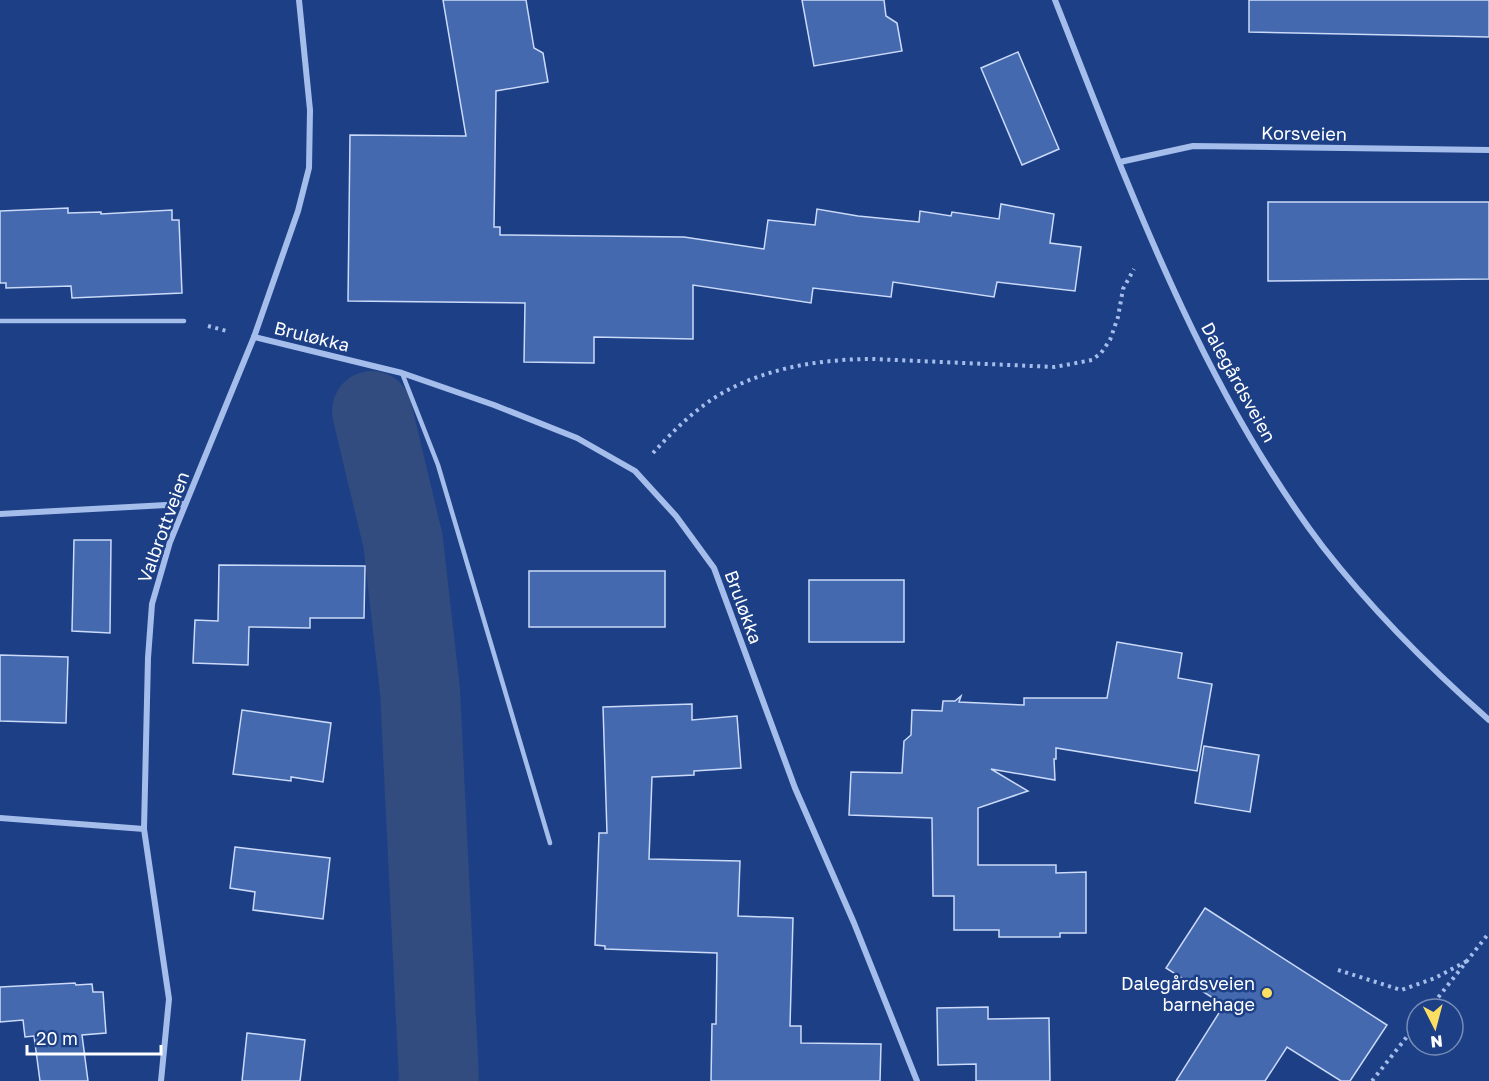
<svg xmlns="http://www.w3.org/2000/svg" width="1489" height="1081" viewBox="0 0 1489 1081" font-family="'Golos Text',sans-serif">
	<style>
		.lines { fill: none; stroke-linecap: round; stroke-linejoin: round }
		.river { stroke: #324c80; stroke-width: 80 }
		.building { fill: #4569af; stroke: #cadaf8; stroke-width: 1.5 }
		.path { stroke: #a5bdeb; stroke-width: 4; stroke-dasharray: 3 4.5; stroke-linecap: butt }
		.lane { stroke: #a5bdeb; stroke-width: 4.5 }
		.street { stroke: #a5bdeb; stroke-width: 6 }
		.poi-dot { fill: #fbdf63; stroke: #1d3f86; stroke-width: 2 }
		.labels { text-anchor: middle; dominant-baseline: central; stroke-width: 5; stroke-linejoin: round; paint-order: stroke }
		.street-label { font-size: 18px; fill: #fff; stroke: #1d3f86 }
		.poi-label { font-size: 18px; fill: #fff; stroke: #1d3f86; text-anchor: end }
	</style>
	<rect width="100%" height="100%" fill="#1d3f86"/>
	<g class="lines">
		<path class="river" d="M372,411L403,541L420,691L439,1081"/>
	</g>
	<g class="building">
		<path d="M443,0H526L534,48L543,53L548,82L496,91L494,227H500V235L684,237L764,249L768,220L815,225L817,209L858,216L919,222L920,211L951,216L952,212L999,219L1001,204L1054,214L1050,243L1081,247L1075,291L997,282L994,297L893,282L891,297L813,288L811,303L693,285V339L594,337V363L524,362L525,303L348,301L350,135L466,136Z"/>
		<path d="M802,0H884L886,16L897,23L902,51L814,66Z"/>
		<path d="M1249,0H1489V37L1249,32Z"/>
		<path d="M1018,52L1059,149L1022,165L981,68Z"/>
		<path d="M1268,202H1489V279L1268,281Z"/>
		<path d="M68,208V213L101,212V214L172,210V220H179L182,293L72,298L71,286L6,288V283H0V211Z"/>
		<path d="M74,540H111L110,633L72,631Z"/>
		<path d="M219,565L365,566L364,618H310V628L249,627L248,665L193,663L195,620L218,621Z"/>
		<rect x="529" y="571" width="136" height="56"/>
		<rect x="809" y="580" width="95" height="62"/>
		<path d="M1117,642L1182,653L1178,678L1212,684L1197,771L1056,748V759H1054L1055,780L991,769L1028,791L978,808V865H1056V873L1086,872V933H1060V937H999V930H954V896H933L932,818L849,815L851,772L902,773L904,741L911,735L912,710L942,711L943,701H955L961,696L959,702L1024,705V698H1107Z"/>
		<path d="M0,655L68,657L66,723L0,721Z"/>
		<path d="M692,704V720L737,716L741,768L694,771V775L652,777L649,859L740,861L738,916L793,918L790,1026H801V1043L881,1044L880,1081H711L712,1024H716L717,953L605,949V946L595,945L599,833H607L603,707Z"/>
		<path d="M242,710L331,723L323,782L291,777V781L233,774Z"/>
		<path d="M1204,746L1259,755L1250,812L1195,803Z"/>
		<path d="M235,847L330,858L323,919L253,910L255,892L230,888Z"/>
		<path d="M1205,908L1387,1025L1350,1081H1341L1287,1047L1265,1081H1176L1224,1005L1166,968Z"/>
		<path d="M75,983L76,985L92,984L93,992H103L106,1033L82,1035L88,1081H40L34,1036L25,1037L23,1020L0,1022V987Z"/>
		<path d="M988,1007V1019L1049,1018L1050,1081H976V1064L938,1065L937,1008Z"/>
		<path d="M247,1033L305,1040L300,1081H242Z"/>
	</g>
	<g class="lines">
		<g class="path">
			<path d="M208,326L227,331"/>
			<path d="M653,453C674,430 698,406 726,391C770,367 823,359 873,359L1055,367L1092,360L1101,353L1110,340L1118,317L1123,289L1134,269"/>
			<path d="M1338,970L1401,990L1435,978L1467,961"/>
			<path d="M1429,1009L1489,933"/>
			<path d="M1372,1081L1417,1024"/>
		</g>
		<g class="lane">
			<path d="M0,321H184"/>
			<path d="M402,373L438,465L550,843"/>
		</g>
		<g class="street">
			<path d="M1055,0C1128,185 1201,387 1323,547C1372,610 1429,667 1489,720"/>
			<path d="M1120,162L1193,146L1489,150"/>
			<path d="M254,337L402,373L494,405L577,438L635,471L676,516L714,568L795,788L854,923L917,1081"/>
			<path d="M0,514L185,504"/>
			<path d="M0,818L144,829"/>
			<path d="M161,1081L169,999L144,829L148,658L152,604L170,542L254,337L298,211L309,168L310,110L299,0"/>
		</g>
	</g>
	<circle class="poi-dot" cx="1267" cy="993" r="6"/>
	<g class="labels">
		<g class="street-label">
			<text transform="translate(1304 133) rotate(1)">Korsveien</text>
			<text transform="translate(312 336) rotate(14)">Bruløkka</text>
			<text transform="translate(1239 382) rotate(61)">Dalegårdsveien</text>
			<text transform="translate(163 527) rotate(-70)">Valbrottveien</text>
			<text transform="translate(744 607) rotate(70)">Bruløkka</text>
		</g>
		<g class="poi-label">
			<text x="1255" y="983">Dalegårdsveien<tspan x="1255" dy="21">barnehage</tspan></text>
		</g>
	</g>
	<g transform="translate(1435 1027) rotate(174)"><circle r="28" fill="#1d3f86" stroke="#778cb6" stroke-width="1.5"/>
	<path d="M0-4.5L10 22L0 15L-10 22Z" fill="#fbdf63"/>
	<text y="-9" font-size="16" font-weight="bold" text-anchor="middle" fill="#ffffff">N</text>
	</g>
	<path d="M27 1045v9h134v-9" fill="none" stroke="#ffffff" stroke-width="3"/>
	<text x="36" y="1045" font-size="18" fill="#ffffff" stroke="#1d3f86" stroke-width="4.5" paint-order="stroke">20 m</text>
</svg>
